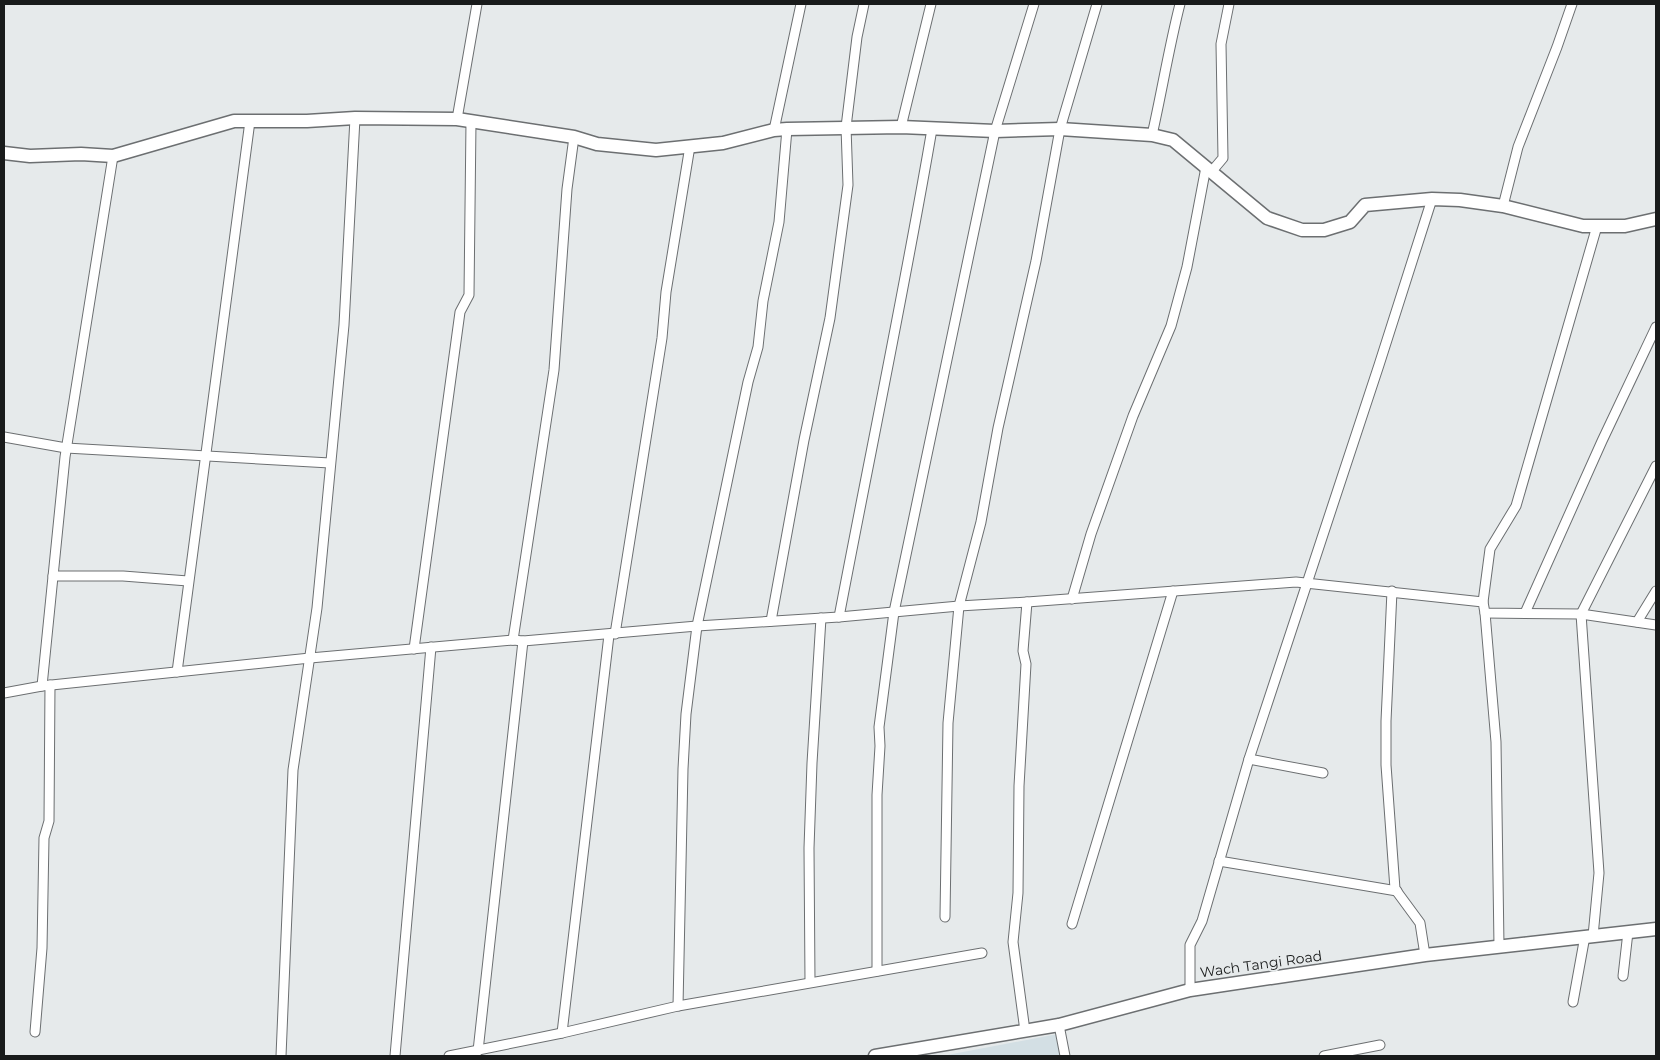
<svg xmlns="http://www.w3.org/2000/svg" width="1660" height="1060" viewBox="0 0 1660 1060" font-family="Montserrat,sans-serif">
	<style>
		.built { fill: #d3dfe4 }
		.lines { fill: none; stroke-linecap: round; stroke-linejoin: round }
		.street-casing { stroke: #6c6f71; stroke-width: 11 }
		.secondary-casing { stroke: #6c6f71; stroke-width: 15 }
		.street { stroke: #fff; stroke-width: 9 }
		.secondary { stroke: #fff; stroke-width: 12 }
		.labels { text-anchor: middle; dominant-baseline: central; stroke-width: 4; stroke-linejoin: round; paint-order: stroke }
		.street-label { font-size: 14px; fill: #191b1b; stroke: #e6eaeb }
	</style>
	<rect width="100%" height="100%" fill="#e6eaeb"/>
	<path class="built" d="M1063,1033L1068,1056H942Z"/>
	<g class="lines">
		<defs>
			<g id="street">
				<path d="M457,119L477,4"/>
				<path d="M901,127L931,4"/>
				<path d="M774,130L801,4"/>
				<path d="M1152,135C1162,91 1169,47 1180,4"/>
				<path d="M1212,171L1223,158L1221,44L1229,4"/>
				<path d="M1503,206L1518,147L1557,47L1572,4"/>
				<path d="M4,437L66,448L330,463"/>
				<path d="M53,576H123L188,581"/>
				<path d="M1392,591L1386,721V765L1395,889L1420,923L1425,955"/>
				<path d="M1072,599L1091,534L1133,416L1171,326L1187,267L1206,167"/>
				<path d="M1483,602L1490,549L1516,506L1597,226"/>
				<path d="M1485,613L1496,742L1499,946"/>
				<path d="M1525,613L1602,441L1656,327"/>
				<path d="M839,617C870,454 904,292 932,129"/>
				<path d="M771,621L804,440L830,318L848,185L846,127L857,37L864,4"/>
				<path d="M1637,622L1656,591"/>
				<path d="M615,634L662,338L666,292L690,146"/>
				<path d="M513,640L554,370L567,189L574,137"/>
				<path d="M414,649L460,312L469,295L471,122"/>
				<path d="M177,672L250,121"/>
				<path d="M42,686L65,457L113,156"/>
				<path d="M4,693L42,686L310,658L513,640L523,641L697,626L839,617L959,606L1027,602L1296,582L1483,602L1485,613L1581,614L1656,625"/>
				<path d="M1249,759L1323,773"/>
				<path d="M1219,861L1397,891"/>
				<path d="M945,917L948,723L959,606L981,522L998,428L1036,261L1060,129L1097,4"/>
				<path d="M1072,924L1173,591"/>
				<path d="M1593,936L1599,873L1581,614L1656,466"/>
				<path d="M877,971V795L880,746L879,727L894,612L995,131L1034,4"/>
				<path d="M1623,976L1628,932"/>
				<path d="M810,982L809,848L812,763L821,618"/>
				<path d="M1190,990V945L1202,921L1249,759L1379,365L1432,199"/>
				<path d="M1573,1002L1585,936"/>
				<path d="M678,1006L683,769L686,714L697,626L748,382L758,347L763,301L779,222L787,129"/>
				<path d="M1059,1025L1065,1056"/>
				<path d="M1025,1031L1013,942L1018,893L1019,786L1026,664L1023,651L1027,602"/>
				<path d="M35,1032L42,948L44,838L49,821L50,685"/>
				<path d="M562,1033L609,635"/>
				<path d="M478,1051L523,641"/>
				<path d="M281,1056L293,770L317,608L344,325L355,118"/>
				<path d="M395,1056L431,647"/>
				<path d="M449,1056L562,1033L678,1006L982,953"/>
				<path d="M1324,1056L1380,1045"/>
			</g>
			<g id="secondary">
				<path d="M4,153L30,156L81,154L113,156L234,121H307L355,118L457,119L574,137L597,144L656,150L723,143L774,130L787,129L901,127L995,131L1060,129L1152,135L1173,140L1267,218L1302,230H1324L1350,222L1365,205L1432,199L1460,200L1503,206L1583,226H1625L1656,219"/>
				<path d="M875,1056L1059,1025L1190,990L1425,955L1656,929"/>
			</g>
		</defs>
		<use href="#street" class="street-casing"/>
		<use href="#secondary" class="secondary-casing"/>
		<use href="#street" class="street"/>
		<use href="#secondary" class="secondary"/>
	</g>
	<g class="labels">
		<g class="street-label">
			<text transform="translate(1261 964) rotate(-8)">Wach Tangi Road</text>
		</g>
	</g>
	<rect width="1660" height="1060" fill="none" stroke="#191b1b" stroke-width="10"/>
</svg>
